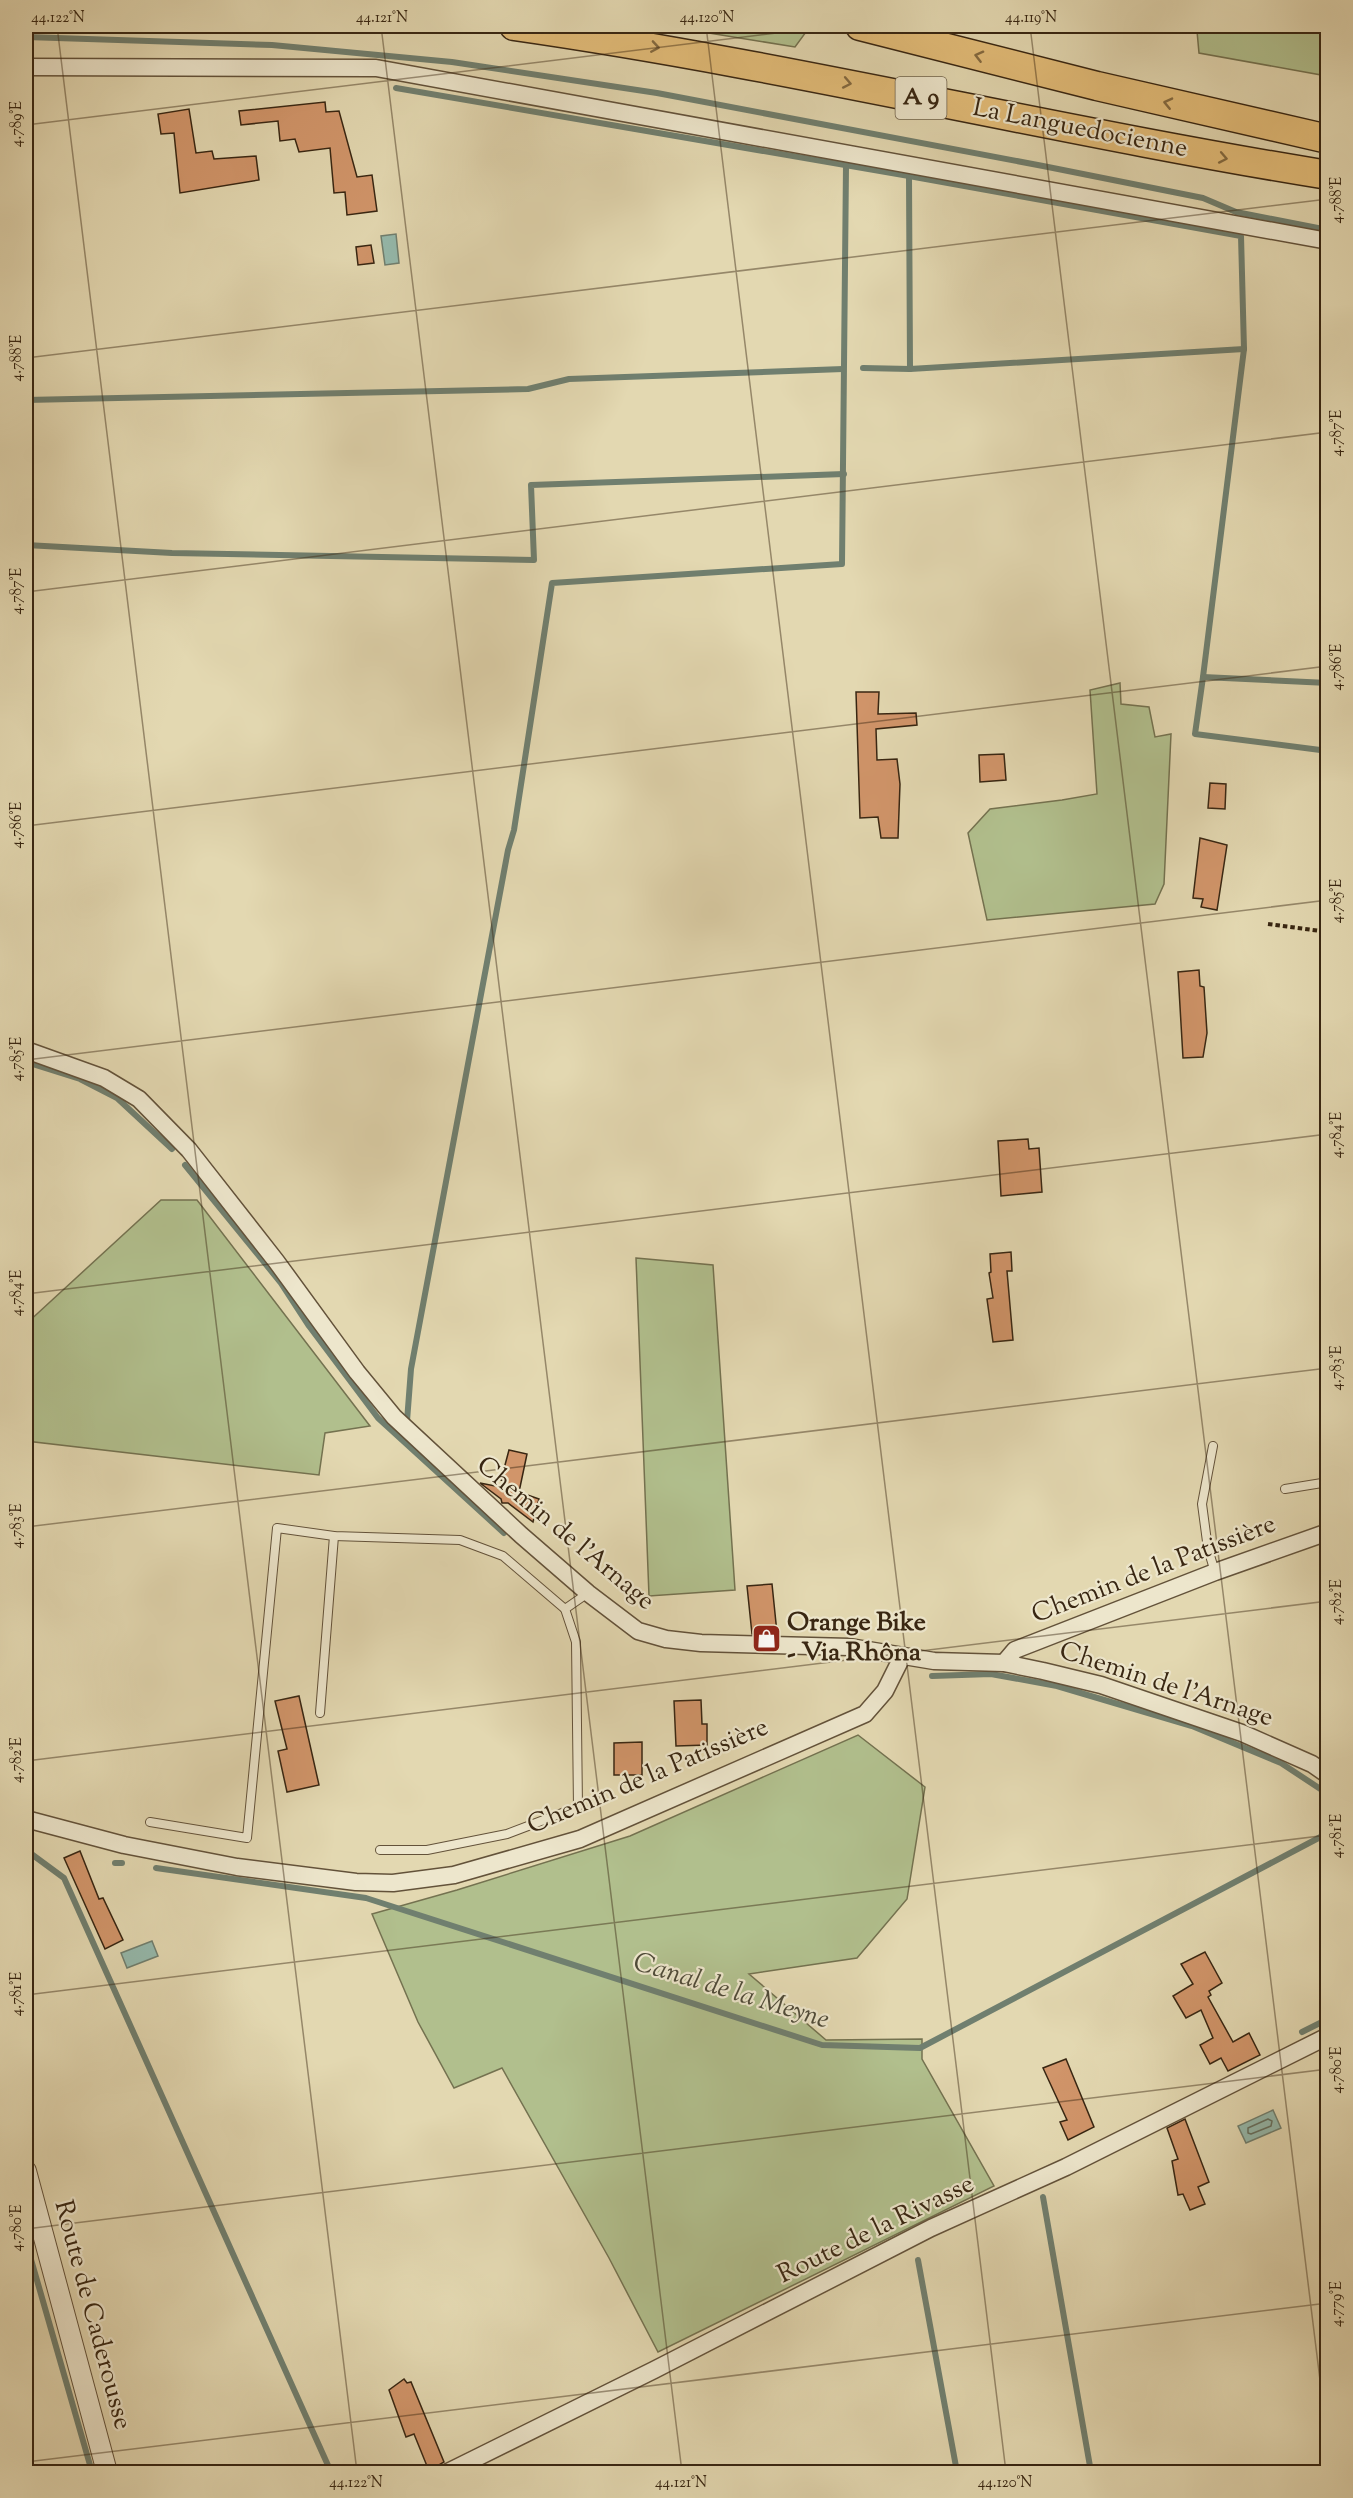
<svg xmlns="http://www.w3.org/2000/svg" width="1353" height="2498" viewBox="0 0 1353 2498" font-family="'Sorts Mill Goudy',serif">
	<style>
		.green { fill: #b1bf8d; stroke: #747250; stroke-width: 1.5 }
		.water { fill: #95baad; stroke: #707f6f; stroke-width: 1.5 }
		.lines { fill: none; stroke-linecap: round; stroke-linejoin: round }
		.shore { stroke: #667060; stroke-width: 1.5 }
		.stream { stroke: #707f6f; stroke-width: 6 }
		.building { fill: #d1956a; stroke: #382612; stroke-width: 1.5 }
		.service-casing { stroke: #63523a; stroke-width: 10 }
		.minor-casing { stroke: #63523a; stroke-width: 19 }
		.tertiary-casing { stroke: #63523a; stroke-width: 22 }
		.motorway-casing { stroke: #382612; stroke-width: 31 }
		.path { stroke: #382612; stroke-width: 4; stroke-dasharray: 4.5 3; stroke-linecap: butt }
		.service { stroke: #ede6cc; stroke-width: 8 }
		.minor { stroke: #ede6cc; stroke-width: 16 }
		.tertiary { stroke: #ede6cc; stroke-width: 20 }
		.motorway { stroke: #e2bc78; stroke-width: 28 }
		.oneway { stroke: #846a40 }
		.ticks { fill: none; stroke: #382612; stroke-width: 1.5; stroke-opacity: 0.45 }
		.labels { text-anchor: middle; dominant-baseline: central; stroke-width: 4.5; stroke-linejoin: round; paint-order: stroke }
		.shield { fill: #ede6cc; stroke: #6e604a; stroke-width: 1.5 }
		.shield-label { font-size: 24px; font-weight: bold; fill: #382612 }
		.street-label { font-size: 26px; fill: #382612; stroke: #ede6cc }
		.poi-label { font-size: 26px; font-weight: bold; fill: #382612; stroke: #ede6cc; text-anchor: start }
		.water-label { font-size: 27px; font-style: italic; fill: #4f4b39; stroke: #ede6cc }
		.neatline { fill: none; stroke: #382612; stroke-width: 2 }
		.ticks-label { font-size: 15px; text-anchor: middle; fill: #382612 }
	</style>
	<rect width="100%" height="100%" fill="#e3d8b1"/>
	<filter id="stains"><feTurbulence type="fractalNoise" baseFrequency=".00333" numOctaves="4"/><feColorMatrix values="0 0 0 0 .2 0 0 0 0 .09 0 0 0 0 .02 0 0 0 .5 -.17"/></filter>
	<radialGradient id="worn" r=".72"><stop offset=".6" stop-color="#630" stop-opacity="0"/><stop offset="1" stop-color="#630" stop-opacity=".3"/></radialGradient>
	<g class="green">
		<path d="M666,26H784L806,32L795,47Z"/>
		<path d="M1267,26H1327V76L1199,53L1197,31Z"/>
		<path d="M1120,683L1121,704L1149,707L1155,737L1171,734L1164,884L1155,904L987,920L968,833L990,809L1062,800L1097,794L1090,690Z"/>
		<path d="M161,1200H197L370,1426L325,1433L319,1475L26,1441V1324Z"/>
		<path d="M636,1258L713,1265L735,1590L649,1596Z"/>
		<path d="M858,1735L925,1787L907,1899L857,1958L749,1974L826,2040L922,2039V2059L994,2186L658,2352L609,2258L502,2068L454,2088L418,2022L372,1914L457,1890L630,1836Z"/>
	</g>
	<g class="water">
		<path d="M396,234L399,263L385,265L381,236Z"/>
		<path d="M152,1941L158,1956L127,1968L121,1953Z"/>
		<path d="M1273,2110L1281,2128L1246,2143L1238,2126Z"/>
	</g>
	<g class="lines">
		<path class="shore" d="M1268,2119L1272,2121L1271,2126L1251,2134L1248,2133V2128Z"/>
		<g class="stream">
			<path d="M26,37L272,45L452,62L657,93L1043,166L1203,198L1236,212L1328,230"/>
			<path d="M396,88L909,176L1241,236L1244,349L1203,677"/>
			<path d="M863,368L910,369L909,176"/>
			<path d="M910,369L1244,349"/>
			<path d="M26,400L528,389L569,379L843,369"/>
			<path d="M26,545L172,553L534,560L531,485L844,474"/>
			<path d="M1328,683L1203,677L1195,734L1328,751"/>
			<path d="M26,1062L80,1079L117,1098L172,1149"/>
			<path d="M185,1165L281,1283L309,1326L378,1418L504,1533"/>
			<path d="M407,1421L411,1369L508,850L514,830L552,583L842,564L846,166"/>
			<path d="M932,1676L991,1674L1057,1686L1192,1726L1281,1763L1328,1794"/>
			<path d="M26,1850L64,1878L331,2472"/>
			<path d="M115,1863H122"/>
			<path d="M156,1868L366,1898L822,2045L920,2048L1328,1833"/>
			<path d="M1302,2032L1328,2019"/>
			<path d="M1043,2197L1091,2472"/>
			<path d="M26,2242L92,2472"/>
			<path d="M918,2260L957,2472"/>
		</g>
	</g>
	<g class="building">
		<path d="M325,102L326,112L339,111L357,177L372,175L377,211L347,215L345,192L334,193L330,148L299,152L295,139L280,141L278,121L241,125L239,111Z"/>
		<path d="M189,109L196,153L212,151L214,159L256,156L259,180L180,193L174,133L161,134L158,114Z"/>
		<path d="M371,245L374,263L358,265L356,247Z"/>
		<path d="M856,692H879L878,714L916,713L917,725L876,729L877,760L897,759L900,784L898,838H881L878,817L860,818Z"/>
		<path d="M1004,754L1006,780L980,782L979,755Z"/>
		<path d="M1210,783L1226,784L1225,809L1208,808Z"/>
		<path d="M1200,838L1227,845L1217,910L1201,907L1203,899L1193,898Z"/>
		<path d="M1199,970L1200,986L1204,987L1207,1033L1203,1057L1183,1058L1178,972Z"/>
		<path d="M1028,1139L1029,1149L1039,1148L1042,1192L1001,1196L998,1141Z"/>
		<path d="M1011,1252L1012,1271H1007L1013,1340L993,1342L987,1299L993,1298L989,1273L991,1272L990,1254Z"/>
		<path d="M509,1450L527,1454L519,1492L539,1499L533,1522L508,1503H502L501,1499L480,1483L505,1488L507,1482L501,1480Z"/>
		<path d="M772,1584L777,1633L752,1634L747,1586Z"/>
		<path d="M299,1696L319,1785L287,1792L278,1751L287,1749L275,1701Z"/>
		<path d="M701,1700L702,1724H707V1745L676,1746L674,1701Z"/>
		<path d="M642,1742V1775H614V1743Z"/>
		<path d="M80,1851L99,1899L103,1898L123,1940L105,1949L64,1858Z"/>
		<path d="M1205,1952L1222,1983L1209,1991L1211,1995L1208,1997L1233,2042L1249,2033L1260,2055L1228,2071L1221,2058L1210,2064L1200,2045L1213,2038L1201,2010L1186,2018L1173,1996L1193,1984L1181,1964Z"/>
		<path d="M1066,2059L1094,2127L1068,2140L1060,2122L1067,2120L1043,2068Z"/>
		<path d="M1185,2119L1209,2182L1198,2187L1205,2204L1190,2210L1183,2194L1178,2195L1172,2161L1178,2159L1167,2128Z"/>
		<path d="M404,2379L407,2383L411,2382L444,2462L429,2471L414,2434L406,2437L389,2390Z"/>
	</g>
	<g class="lines">
		<defs>
			<g id="service">
				<path d="M1213,1446L1202,1504L1208,1549L1215,1572"/>
				<path d="M1285,1489L1328,1482"/>
				<path d="M320,1713L334,1536"/>
				<path d="M150,1822L247,1838L277,1528L334,1536L460,1540L503,1556L565,1609L588,1593"/>
				<path d="M380,1850H427L507,1834L578,1807L576,1642L565,1609"/>
			</g>
			<g id="minor">
				<path d="M26,67L376,68L1328,241"/>
				<path d="M26,1050L104,1078L139,1099L189,1150L276,1261L357,1372L394,1417L521,1535L588,1593L638,1631L666,1639L701,1643L850,1647L934,1661L1004,1663L1043,1671L1101,1685L1242,1733L1312,1764L1328,1775"/>
				<path d="M1004,1663L1015,1650L1215,1572L1328,1532"/>
				<path d="M26,1819L124,1845L237,1867L356,1882L393,1883L454,1875L580,1839L865,1714L885,1691L902,1657"/>
				<path d="M448,2472L654,2370L931,2228L1066,2167L1328,2036"/>
			</g>
			<path id="tertiary" d="M26,2171L107,2472"/>
			<g id="motorway">
				<path d="M514,26C787,65 1055,131 1328,175"/>
				<path d="M860,26L1097,86L1328,139"/>
			</g>
		</defs>
		<use href="#service" class="service-casing"/>
		<use href="#minor" class="minor-casing"/>
		<use href="#tertiary" class="tertiary-casing"/>
		<use href="#motorway" class="motorway-casing"/>
		<path class="path" d="M1268,924L1328,932"/>
		<use href="#service" class="service"/>
		<use href="#minor" class="minor"/>
		<use href="#tertiary" class="tertiary"/>
		<use href="#motorway" class="motorway"/>
	</g>
	<defs><path id="oneway-chevron" d="M-2-3.5L2.5 0L-2 3.5" fill="none" stroke-width="1.6" stroke-linecap="round" stroke-linejoin="round" transform="scale(1.5)"/></defs>
	<g class="oneway">
		<use href="#oneway-chevron" transform="translate(655 47) rotate(9)"/>
		<use href="#oneway-chevron" transform="translate(979 56) rotate(-166)"/>
		<use href="#oneway-chevron" transform="translate(847 83) rotate(11)"/>
		<use href="#oneway-chevron" transform="translate(1168 103) rotate(-167)"/>
		<use href="#oneway-chevron" transform="translate(1223 158) rotate(11)"/>
	</g>
	<path class="ticks" d="M57,26L357,2472M381,26L682,2472M706,26L1006,2472M1030,26L1328,2445M26,125L834,26M26,358L1328,199M26,592L1328,432M26,826L1328,666M26,1060L1328,900M26,1294L1328,1134M26,1527L1328,1368M26,1761L1328,1601M26,1995L1328,1835M26,2229L1328,2069M26,2414L33,2472M26,2462L1328,2303"/>
	<defs>
		<symbol id="shop-square" viewBox="-11 -11 22 22"><rect x="-9" y="-9" width="18" height="18" rx="4" fill="#8f2418" stroke="#ede6cc"/><path d="M-5-2.5h2.3a2.7 3.5 0 0 1 5.4 0H5L5.5 6h-11ZM-1.5-2.5h3a1.5 2.3 0 0 0-3 0Z" fill="#fff"/></symbol>
	</defs>
	<g fill-rule="evenodd">
		<use href="#shop-square" x="750" y="1622" width="33" height="33"/>
	</g>
	<g class="labels">
		<rect class="shield" x="895.5" y="77" width="51" height="42" rx="4.5"/>
		<g class="shield-label">
			<text x="921" y="98">A 9</text>
		</g>
		<g class="street-label">
			<text transform="translate(1080 129) rotate(11)">La Languedocienne</text>
			<text transform="translate(565 1534) rotate(40)">Chemin de l'Arnage</text>
			<text transform="translate(1154 1570) rotate(-21)">Chemin de la Patissière</text>
			<text transform="translate(1166 1685) rotate(18)">Chemin de l'Arnage</text>
			<text transform="translate(648 1777) rotate(-23)">Chemin de la Patissière</text>
			<text transform="translate(876 2230) rotate(-26)">Route de la Rivasse</text>
			<text transform="translate(92 2315) rotate(75)">Route de Caderousse</text>
		</g>
		<g class="poi-label">
			<text x="787" y="1623">Orange Bike<tspan x="787" dy="30">- Via Rhôna</tspan></text>
		</g>
		<g class="water-label">
			<text transform="translate(731 1992) rotate(17)">Canal de la Meyne</text>
		</g>
	</g>
	<rect width="1353" height="2498" fill="none" stroke="#e3d8b1" stroke-width="66"/>
	<rect x="33" y="33" width="1287" height="2432" class="neatline"/>
	<g class="ticks-label">
		<text x="58" y="22">44.122°N</text>
		<text x="382" y="22">44.121°N</text>
		<text x="707" y="22">44.120°N</text>
		<text x="1031" y="22">44.119°N</text>
		<text transform="translate(16 124) rotate(-90)" y="5">4.789°E</text>
		<text transform="translate(1336 200) rotate(-90)" y="5">4.788°E</text>
		<text transform="translate(16 358) rotate(-90)" y="5">4.788°E</text>
		<text transform="translate(1336 433) rotate(-90)" y="5">4.787°E</text>
		<text transform="translate(16 591) rotate(-90)" y="5">4.787°E</text>
		<text transform="translate(1336 667) rotate(-90)" y="5">4.786°E</text>
		<text transform="translate(16 825) rotate(-90)" y="5">4.786°E</text>
		<text transform="translate(1336 901) rotate(-90)" y="5">4.785°E</text>
		<text transform="translate(16 1059) rotate(-90)" y="5">4.785°E</text>
		<text transform="translate(1336 1135) rotate(-90)" y="5">4.784°E</text>
		<text transform="translate(16 1293) rotate(-90)" y="5">4.784°E</text>
		<text transform="translate(1336 1368) rotate(-90)" y="5">4.783°E</text>
		<text transform="translate(16 1526) rotate(-90)" y="5">4.783°E</text>
		<text transform="translate(1336 1602) rotate(-90)" y="5">4.782°E</text>
		<text transform="translate(16 1760) rotate(-90)" y="5">4.782°E</text>
		<text transform="translate(1336 1836) rotate(-90)" y="5">4.781°E</text>
		<text transform="translate(16 1994) rotate(-90)" y="5">4.781°E</text>
		<text transform="translate(1336 2070) rotate(-90)" y="5">4.780°E</text>
		<text transform="translate(16 2228) rotate(-90)" y="5">4.780°E</text>
		<text transform="translate(1336 2304) rotate(-90)" y="5">4.779°E</text>
		<text x="356" y="2487">44.122°N</text>
		<text x="681" y="2487">44.121°N</text>
		<text x="1005" y="2487">44.120°N</text>
	</g>
	<rect width="100%" height="100%" filter="url(#stains)"/>
	<rect width="100%" height="100%" fill="url(#worn)"/>
</svg>
